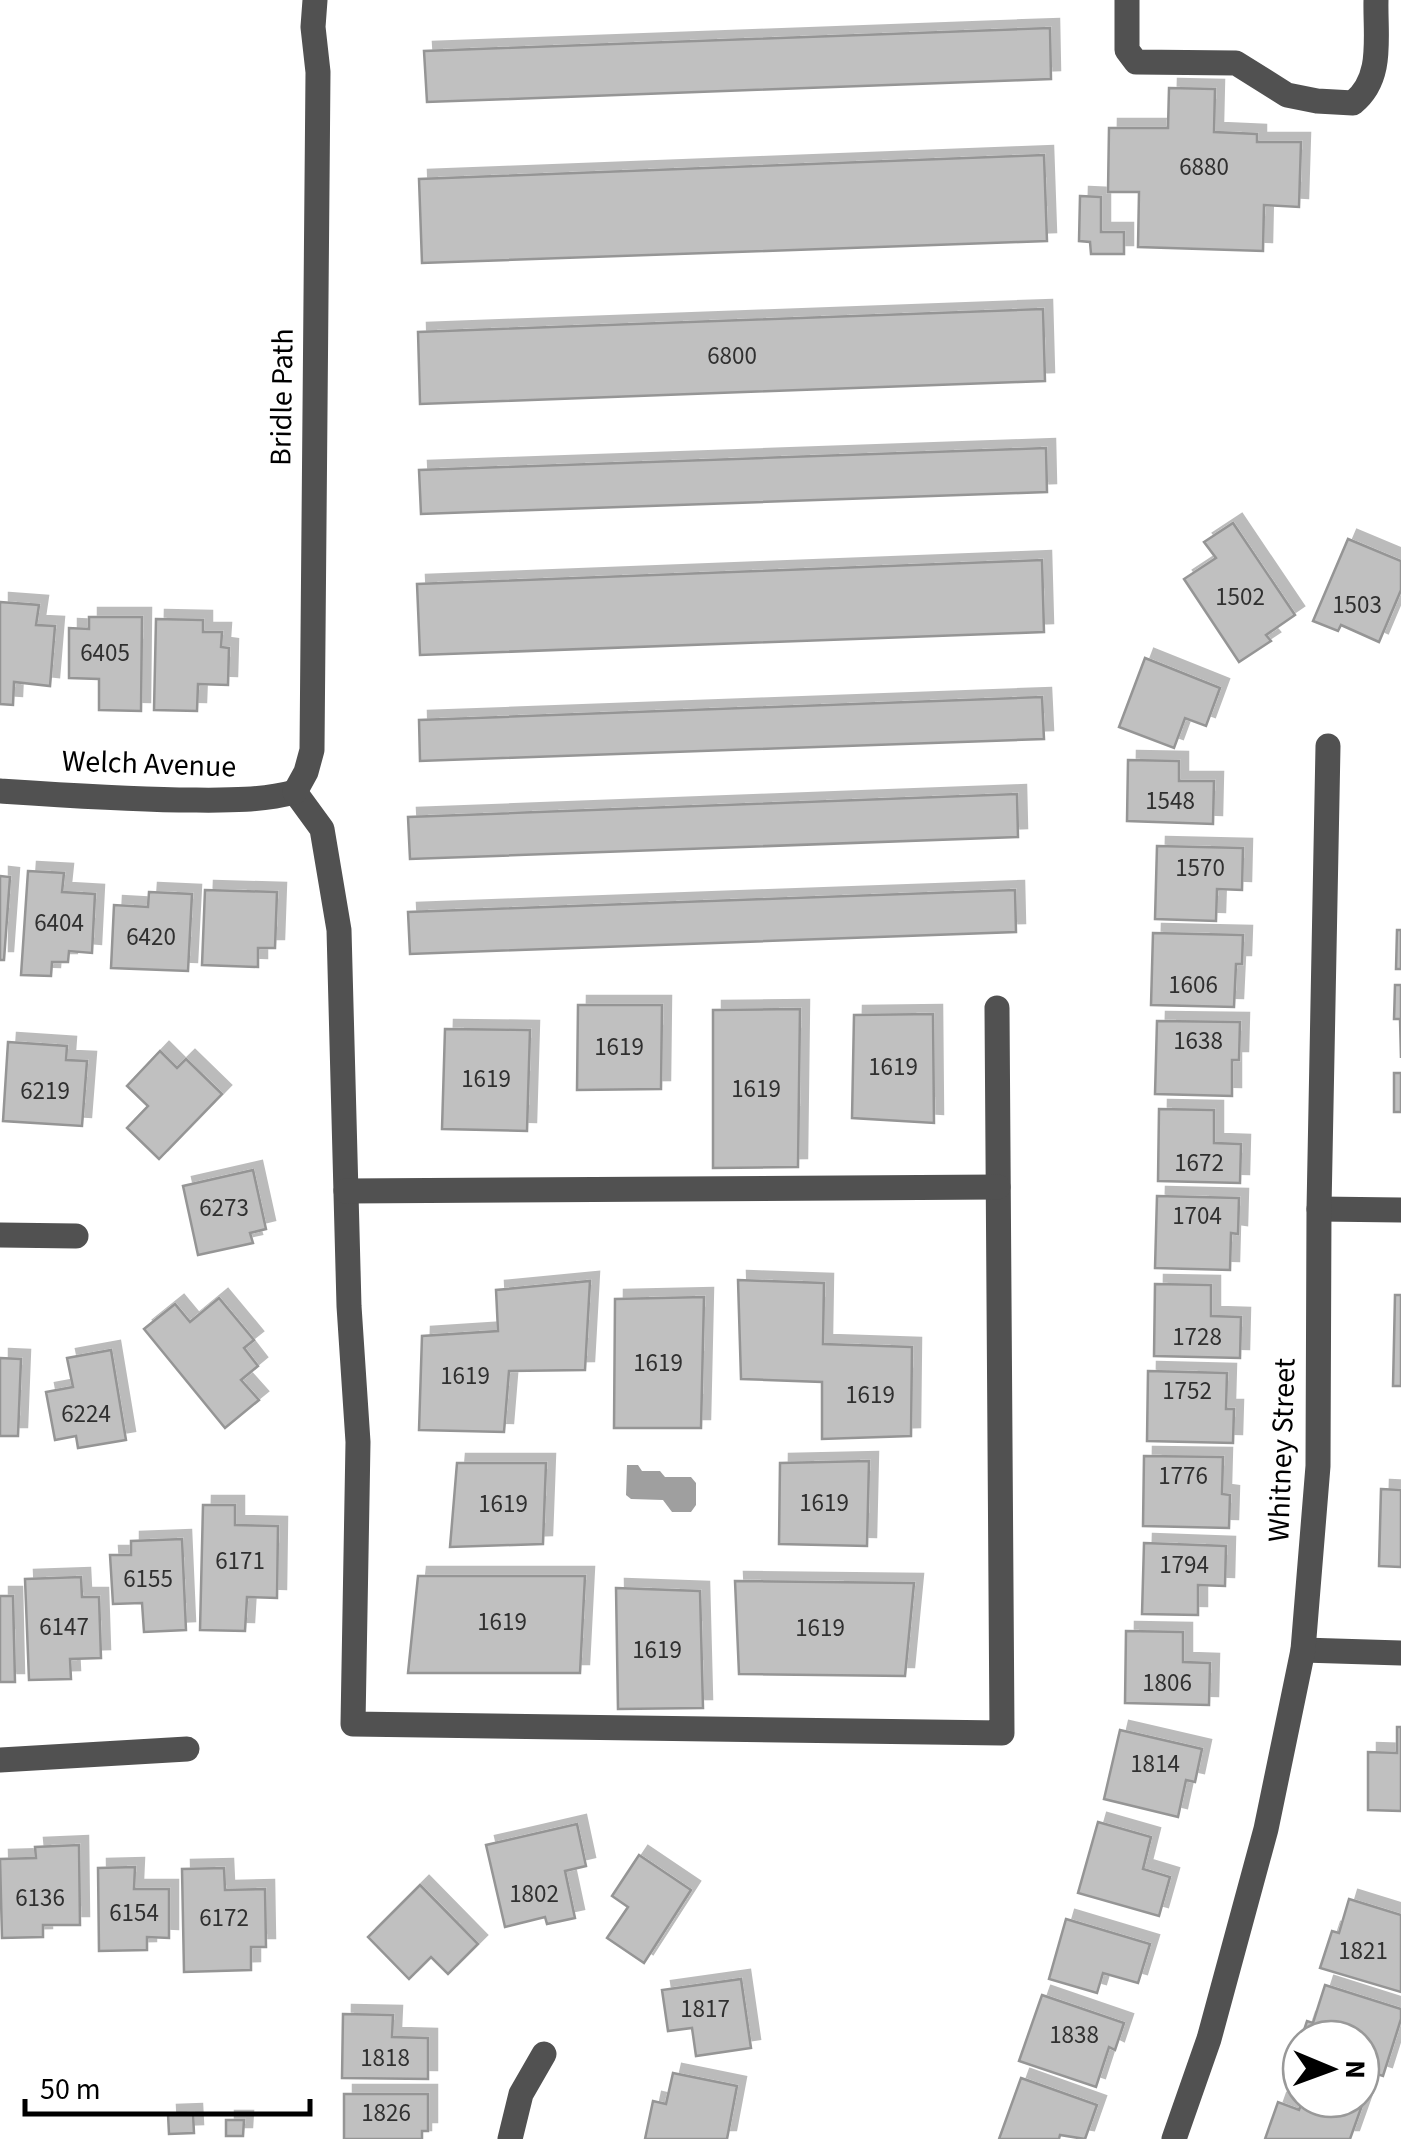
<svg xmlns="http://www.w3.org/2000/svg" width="1401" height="2139" viewBox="0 0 1401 2139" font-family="'Source Sans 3',sans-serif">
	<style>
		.water { fill: #9f9f9f }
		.building { fill: #c0c0c0; stroke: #959595; stroke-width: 2.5; filter: url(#shadow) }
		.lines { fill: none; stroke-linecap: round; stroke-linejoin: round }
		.minor { stroke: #515151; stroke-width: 25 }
		.labels { text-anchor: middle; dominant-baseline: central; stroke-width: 9; stroke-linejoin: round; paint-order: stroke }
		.number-label { font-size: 25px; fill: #303030 }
		.street-label { font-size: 30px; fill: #000; stroke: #fff }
	</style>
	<defs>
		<filter id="shadow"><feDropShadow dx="9" dy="-9" stdDeviation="0" flood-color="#0004"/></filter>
	</defs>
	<rect width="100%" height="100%" fill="#fff"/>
	<path class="water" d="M627,1465H638L642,1471H660L665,1477H691L696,1483V1505L691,1512H672L663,1500L631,1499L626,1495Z"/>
	<g class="building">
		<path d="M1050,28L1051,79L427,102L424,51Z"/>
		<path d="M1169,88L1215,89L1214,132L1257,134V142H1301L1299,207L1264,205L1263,251L1138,247L1139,192H1108L1109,128H1168Z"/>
		<path d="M1044,155L1047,241L422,263L419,179Z"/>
		<path d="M1080,196L1101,197V232H1124V254H1091L1090,242L1079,241Z"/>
		<path d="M1043,309L1045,381L420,404L418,332Z"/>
		<path d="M1046,448L1047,492L421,514L419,470Z"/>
		<path d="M1233,523L1295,615L1266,635L1271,641L1239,662L1184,579L1216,558L1204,542Z"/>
		<path d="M1348,539L1401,561V590L1379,642L1341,625L1338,631L1313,621Z"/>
		<path d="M1042,560L1044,632L420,655L417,584Z"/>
		<path d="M0,602L39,605L36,625L55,626L50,686L14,682L13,705L0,704Z"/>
		<path d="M89,617H142L141,711L99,710V679L69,678V628L89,629Z"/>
		<path d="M156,619L203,620V632H222L221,647L229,648L228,685L198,684L197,711L154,710Z"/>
		<path d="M1145,658L1220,688L1206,726L1185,718L1174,748L1119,727Z"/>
		<path d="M1042,697L1044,739L420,761L419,720Z"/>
		<path d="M1128,760L1179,761V781H1214L1213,824L1127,821Z"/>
		<path d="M1017,794L1018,837L410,859L408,817Z"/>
		<path d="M1157,846L1243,848L1242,890L1217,889L1216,921L1155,919Z"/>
		<path d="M28,871L64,873L62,892L95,894L92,953L69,951L68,962H52L51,976L21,975Z"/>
		<path d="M0,876L10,877L4,960H0Z"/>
		<path d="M205,890L277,892L275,948H258V967L202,965Z"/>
		<path d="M1015,890L1016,932L410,954L408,912Z"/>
		<path d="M149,892L192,894L188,971L111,968L114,905L148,907Z"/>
		<path d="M1397,930H1401V969H1396Z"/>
		<path d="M1153,933L1243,935L1242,964H1236L1234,1007L1151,1005Z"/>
		<path d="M1395,985H1401V1058L1400,1019H1394Z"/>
		<path d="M578,1005H662L661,1089L577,1090Z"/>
		<path d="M800,1009L798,1167L713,1168V1010Z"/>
		<path d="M933,1014L934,1123L852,1118L854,1015Z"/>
		<path d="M1157,1021L1240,1022L1239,1060H1232V1096L1155,1094Z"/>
		<path d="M445,1029L530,1030L527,1131L442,1129Z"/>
		<path d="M8,1042L67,1046L66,1060L87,1061L82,1126L3,1121Z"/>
		<path d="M160,1051L177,1068L186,1059L222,1094L159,1159L127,1128L148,1106L127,1086Z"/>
		<rect x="1394" y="1073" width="7" height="39"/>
		<path d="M1159,1109L1214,1110V1143L1241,1144L1240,1183L1158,1181Z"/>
		<path d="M253,1170L266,1229L250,1233L253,1243L198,1255L183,1186Z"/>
		<path d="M1157,1196L1239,1198L1238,1234L1231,1233L1230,1270L1155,1268Z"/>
		<path d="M738,1280L824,1283L823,1344L912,1347L911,1436L822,1439V1382L741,1379Z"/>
		<path d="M590,1281L585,1370L509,1371L504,1432L419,1430L422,1336L498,1331L496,1290Z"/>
		<path d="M1155,1284L1211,1285V1316L1241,1317L1240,1358L1154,1356Z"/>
		<path d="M1395,1295H1401V1386H1393Z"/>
		<path d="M704,1297L701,1428H614L615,1299Z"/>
		<path d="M219,1298L254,1340L244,1348L258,1366L241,1380L259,1400L225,1428L144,1329L175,1304L190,1322Z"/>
		<path d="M111,1350L126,1440L78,1448L76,1436L55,1440L46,1392L73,1387L67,1358Z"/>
		<path d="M0,1358L21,1359L18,1436H0Z"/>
		<path d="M1148,1371L1227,1373L1226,1409H1234L1233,1443L1147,1441Z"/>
		<path d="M1144,1456L1223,1457L1222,1494L1230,1495L1229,1528L1143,1526Z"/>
		<path d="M869,1461L867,1546L779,1544L780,1463Z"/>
		<path d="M457,1463H546L543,1544L450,1547Z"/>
		<path d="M1381,1489L1401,1490V1567L1379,1566Z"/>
		<path d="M203,1505H235V1525L278,1526L277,1598L247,1597L245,1631L200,1630Z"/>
		<path d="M182,1539L186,1630L144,1632L142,1603L113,1604L110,1555H131V1541Z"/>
		<path d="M1144,1543L1226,1546L1225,1586L1198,1585V1615L1142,1614Z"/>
		<path d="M418,1576H585L580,1673H408Z"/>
		<path d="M81,1577L82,1597H99L101,1658L70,1659L71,1679L29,1680L25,1579Z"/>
		<path d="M735,1581L914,1583L905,1676L739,1674Z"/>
		<path d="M616,1588L700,1591L703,1708L618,1709Z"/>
		<path d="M0,1596H13L15,1682H0Z"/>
		<path d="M1126,1631L1183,1632V1662L1210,1663L1209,1705L1125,1703Z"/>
		<path d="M1397,1727H1401V1811L1368,1810V1752L1397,1753Z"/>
		<path d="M1120,1730L1202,1749L1195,1782L1186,1780L1178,1817L1104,1799Z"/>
		<path d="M1098,1822L1151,1837L1143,1869L1170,1877L1159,1916L1078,1893Z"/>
		<path d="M577,1824L586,1866L565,1871L575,1918L547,1924L545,1917L505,1927L486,1845Z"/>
		<path d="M79,1845L80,1925H43V1937L2,1938L0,1859L36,1858L35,1847Z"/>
		<path d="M639,1855L691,1890L644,1963L607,1938L628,1907L612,1896Z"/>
		<path d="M135,1867L134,1889H169V1938L147,1937V1950L99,1951L98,1868Z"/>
		<path d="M224,1868L225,1890L265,1889L266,1947H251V1970L184,1972L182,1869Z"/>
		<path d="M420,1885L478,1944L448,1974L431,1957L409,1979L368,1937Z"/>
		<path d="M1349,1899L1401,1915V1992L1320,1968L1332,1931L1339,1933Z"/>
		<path d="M1066,1919L1150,1944L1138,1983L1103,1973L1097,1993L1049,1979Z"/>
		<path d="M741,1979L751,2048L696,2056L692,2028L668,2031L662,1990Z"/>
		<path d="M1325,1985L1401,2009V2019L1383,2076L1361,2069V2039H1301L1307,2021L1313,2023Z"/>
		<path d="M1042,1995L1124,2023L1115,2050L1109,2047L1096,2087L1019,2061Z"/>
		<path d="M343,2014L393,2015L392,2037L428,2038V2079L342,2078Z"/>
		<path d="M673,2073L737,2086L727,2139H645L653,2101L666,2104Z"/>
		<path d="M1021,2078L1097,2105L1085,2139L1060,2135L1059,2139H999Z"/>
		<path d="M344,2094H428V2131H422V2139H344Z"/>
		<path d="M1361,2096L1365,2097L1350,2139H1265L1278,2102L1299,2110L1303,2099H1361Z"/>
		<path d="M193,2113L194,2133L169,2134L168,2114Z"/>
		<path d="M226,2120H244L243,2136H226Z"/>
	</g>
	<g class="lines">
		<g class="minor">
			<path d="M1127,0V50L1136,62L1236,63L1287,95L1317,101L1353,103C1384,78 1375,37 1376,0"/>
			<path d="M0,791C60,795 119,799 179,800C219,800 256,802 295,792"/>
			<path d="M295,792L322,829L339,930L349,1306L358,1442L353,1724L1002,1733L997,1008"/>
			<path d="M295,792L306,772L312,750L318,72L313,27L315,0"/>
			<path d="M346,1191L998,1187"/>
			<path d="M1319,1209L1401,1210"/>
			<path d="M0,1235L76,1236"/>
			<path d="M1303,1650L1401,1653"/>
			<path d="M0,1760L187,1749"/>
			<path d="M510,2139L521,2094L544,2054"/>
			<path d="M1174,2139L1209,2039L1266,1829L1303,1650L1318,1466L1319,1209L1328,746"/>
		</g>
	</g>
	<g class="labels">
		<g class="number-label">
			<text x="1204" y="167">6880</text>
			<text x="732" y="356">6800</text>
			<text x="1240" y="597">1502</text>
			<text x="1357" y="605">1503</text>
			<text x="105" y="653">6405</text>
			<text x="1170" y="801">1548</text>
			<text x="1200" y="868">1570</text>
			<text x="59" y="923">6404</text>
			<text x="151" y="937">6420</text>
			<text x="1193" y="985">1606</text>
			<text x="1198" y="1041">1638</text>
			<text x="619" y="1047">1619</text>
			<text x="893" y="1067">1619</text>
			<text x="486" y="1079">1619</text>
			<text x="756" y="1089">1619</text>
			<text x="45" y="1091">6219</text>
			<text x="1199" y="1163">1672</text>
			<text x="224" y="1208">6273</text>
			<text x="1197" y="1216">1704</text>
			<text x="1197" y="1337">1728</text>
			<text x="658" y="1363">1619</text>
			<text x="465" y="1376">1619</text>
			<text x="1187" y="1391">1752</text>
			<text x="870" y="1395">1619</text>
			<text x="86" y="1414">6224</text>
			<text x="1183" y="1476">1776</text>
			<text x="824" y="1503">1619</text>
			<text x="503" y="1504">1619</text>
			<text x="240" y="1561">6171</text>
			<text x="1184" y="1565">1794</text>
			<text x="148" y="1579">6155</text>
			<text x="502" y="1622">1619</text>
			<text x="64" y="1627">6147</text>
			<text x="820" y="1628">1619</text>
			<text x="657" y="1650">1619</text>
			<text x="1167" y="1683">1806</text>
			<text x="1155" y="1764">1814</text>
			<text x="534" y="1894">1802</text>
			<text x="40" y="1898">6136</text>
			<text x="134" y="1913">6154</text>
			<text x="224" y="1918">6172</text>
			<text x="1363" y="1951">1821</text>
			<text x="705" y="2009">1817</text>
			<text x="1074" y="2035">1838</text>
			<text x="385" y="2058">1818</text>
			<text x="386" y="2113">1826</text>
		</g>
		<g class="street-label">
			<text transform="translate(282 397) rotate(-89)">Bridle Path</text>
			<text transform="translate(149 764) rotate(2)">Welch Avenue</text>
			<text transform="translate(1282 1450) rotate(-88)">Whitney Street</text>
		</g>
	</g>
	<g transform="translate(1331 2069) rotate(91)"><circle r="48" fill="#ffffff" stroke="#999999" stroke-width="2.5"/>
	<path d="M0-8L18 38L0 25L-18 38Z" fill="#000000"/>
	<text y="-15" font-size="28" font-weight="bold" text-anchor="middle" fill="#000000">N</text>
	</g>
	<path d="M25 2099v15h285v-15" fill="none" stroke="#000000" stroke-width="5"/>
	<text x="40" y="2099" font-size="30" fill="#000000" stroke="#ffffff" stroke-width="8" paint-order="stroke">50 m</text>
</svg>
